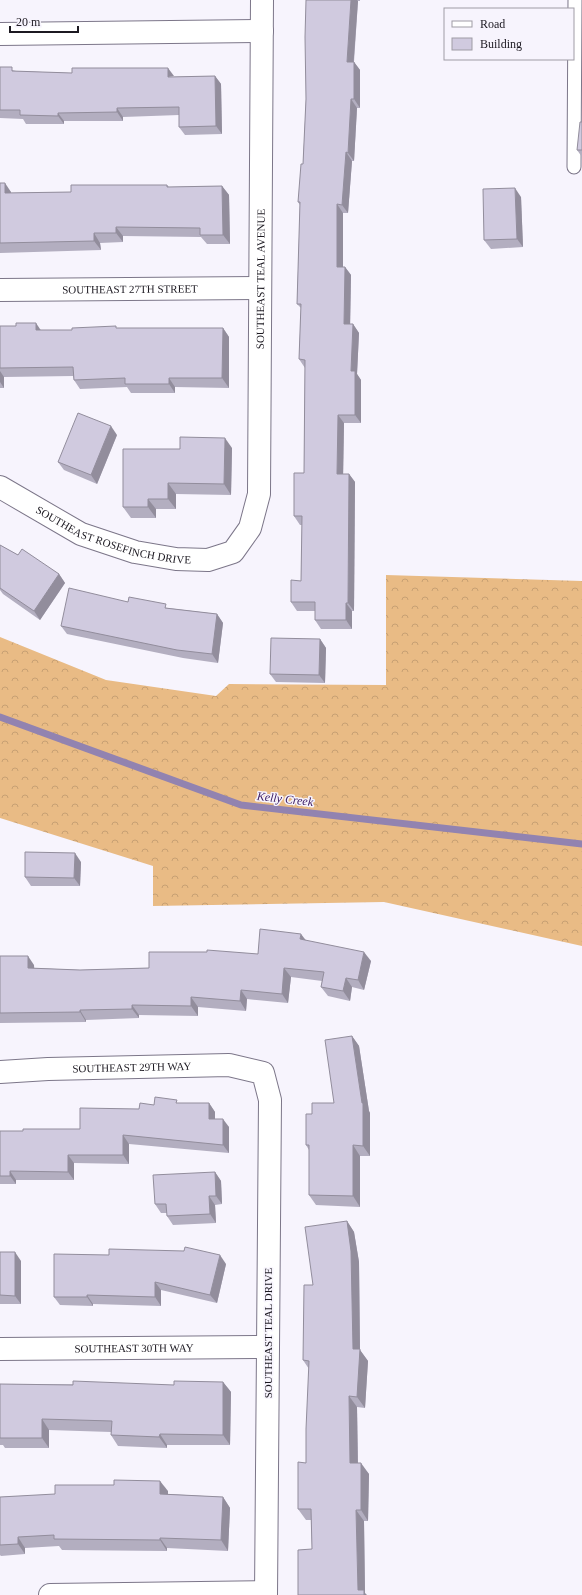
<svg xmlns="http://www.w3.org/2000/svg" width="582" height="1595" viewBox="0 0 582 1595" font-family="'Times New Roman',serif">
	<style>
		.forest { fill: url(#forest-crowns) }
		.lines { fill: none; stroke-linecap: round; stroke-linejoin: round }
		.stream { stroke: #9283b0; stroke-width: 7 }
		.service-casing { stroke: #7c7689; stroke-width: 15 }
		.minor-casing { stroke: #7c7689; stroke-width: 24 }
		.service { stroke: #fff; stroke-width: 13 }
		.minor { stroke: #fff; stroke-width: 22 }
		.wall { fill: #b3aec0 }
		.shaded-wall { fill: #928d9c }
		.building { fill: #d0cadf; stroke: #928d9c }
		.labels { text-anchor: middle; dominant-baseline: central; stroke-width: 3; stroke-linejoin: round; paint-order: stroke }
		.street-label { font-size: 11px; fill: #1c1921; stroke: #f7f4fd }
		.water-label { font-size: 12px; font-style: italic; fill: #3f2066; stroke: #f7f4fd }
	</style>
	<defs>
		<pattern id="forest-crowns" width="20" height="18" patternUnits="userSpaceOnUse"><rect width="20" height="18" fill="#e9bb85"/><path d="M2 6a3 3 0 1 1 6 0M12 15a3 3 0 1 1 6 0" fill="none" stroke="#c7a073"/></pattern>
	</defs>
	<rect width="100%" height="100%" fill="#f7f4fd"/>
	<path class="forest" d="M386,575L582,581V946L384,902L153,906V866L0,818V637L106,680L216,696L229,684L386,685Z"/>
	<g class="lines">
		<path class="stream" d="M0,717L241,805L582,844"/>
		<defs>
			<path id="service" d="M574,167L575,0"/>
			<g id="minor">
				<path d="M0,34L262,31"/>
				<path id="s1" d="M0,290L260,288"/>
				<path id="s2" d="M0,487L81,534L135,552L176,559L208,560L233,552L250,528L259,494L262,0"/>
				<path id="s3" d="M0,1072L48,1069L229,1065L263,1073L270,1100L266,1595"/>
				<path id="s4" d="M0,1349L268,1347"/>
				<path d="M50,1595L266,1592"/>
			</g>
		</defs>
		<use href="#service" class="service-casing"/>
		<use href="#minor" class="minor-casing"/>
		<use href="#service" class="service"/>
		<use href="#minor" class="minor"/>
	</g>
	<g class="wall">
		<path d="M306,0H360V1H358L354,62L360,70V108H357L354,161H352L348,213H343V267H345L351,275L350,324H353L359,333L357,374L361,380V423H344L343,474H349L355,482L354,611H352V629H321L315,620V611H297L291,602L301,581L302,525H300L294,516L304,473L305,368L299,359L301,308L297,304L300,205L298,202L303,164L306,99Z"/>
		<path d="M0,67L16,71L174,77L215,76L221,84L222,134L185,135L179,127V115L123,117V121H64V124H26L23,119L0,118Z"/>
		<path d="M582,122V157L577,150Z"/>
		<path d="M0,183L11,192V193L71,192L167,185L169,187L222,186L229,195L230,244H207L201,237L123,236V242L100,243L101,250L0,253Z"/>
		<path d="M521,197L523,247L491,249L484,240Z"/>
		<path d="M0,326H16L41,330H72L117,328H223L229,337V388L175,387V393H131L127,387L80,389L74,380L73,376L4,377V388H0Z"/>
		<path d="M117,435L97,484L64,470L58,462Z"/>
		<path d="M232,448L231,495L176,494V509H156V518H131L123,507L180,449Z"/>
		<path d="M0,545L18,555L59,574L65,583L40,620L3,594L0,590Z"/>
		<path d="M128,602L168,608L217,614L223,623L218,663L183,658L67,634L61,626Z"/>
		<path d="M320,639L326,648L325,683L276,682L270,674Z"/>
		<path d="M81,862L80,886H31L25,877Z"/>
		<path d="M305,940L371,961L364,990L352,987L350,1001L328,996L321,987L322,981L291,977L288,1003L247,999L246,1011L198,1007V1016L139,1015V1018L86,1020V1022L0,1023V956L34,965V968L80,970L149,968L258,954Z"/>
		<path d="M352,1036L359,1046L369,1111L370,1113V1156H360V1207L316,1205L309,1195V1150L306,1145L312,1114L334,1103Z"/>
		<path d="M179,1103H209L215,1112V1119L229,1127V1153L129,1144V1164L74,1163V1180H16V1184H0V1131H23L80,1129L139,1109L154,1105Z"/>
		<path d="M215,1172L221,1181L222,1204L215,1205L216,1223L173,1225L167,1216V1213H161L155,1204Z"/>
		<path d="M347,1221L354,1232L359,1262L360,1350L368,1361L365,1408L357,1407L358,1463L369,1474L368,1521H364L365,1593L312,1549L311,1520H306L298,1509L306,1463L309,1369L303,1360L313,1285Z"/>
		<path d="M0,1252L21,1261V1304H0Z"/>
		<path d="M226,1264L217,1303L161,1290V1306L93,1304V1306L60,1305L54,1297Z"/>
		<path d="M223,1382L231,1392L230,1445H167V1448L118,1446L111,1435V1432L49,1430V1448H5L3,1445H0V1384L174,1385Z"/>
		<path d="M168,1491V1494L223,1497L230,1508L228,1551L167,1548V1551L62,1550L59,1546L25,1548V1554L1,1556L0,1555V1497Z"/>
	</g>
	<g class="shaded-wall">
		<path d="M351,0H357L358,1L353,70L347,62Z"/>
		<path d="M354,62L360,70V108L354,99Z"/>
		<path d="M168,68L174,76L168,77Z"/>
		<path d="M215,76L221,84L222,134L216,126Z"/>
		<path d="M351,99L357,108L354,161L348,153Z"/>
		<path d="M117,108L123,117V121L117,112Z"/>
		<path d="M58,113L64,121V124L58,116Z"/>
		<path d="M346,152L352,161L348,213L342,205Z"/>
		<path d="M5,183L11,192L12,203L5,193Z"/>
		<path d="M222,186L229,195L230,244L223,235Z"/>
		<path d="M515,188L521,197L523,247L517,239Z"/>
		<path d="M337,204L343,213V275L337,267Z"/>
		<path d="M116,227L123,236V242L116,233Z"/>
		<path d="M94,233L100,243L101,250L94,241Z"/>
		<path d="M345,267L351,275L350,332L344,324Z"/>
		<path d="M36,323L42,332L36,330Z"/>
		<path d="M353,324L359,333L357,374L361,380V423L355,415L351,371Z"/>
		<path d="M223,328L229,337V388L222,378Z"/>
		<path d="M0,371L4,377V388L0,382Z"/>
		<path d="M169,378L175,387V393L169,384Z"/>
		<path d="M338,415L344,423L343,482L337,474Z"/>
		<path d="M111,426L117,435L97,484L91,475Z"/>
		<path d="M225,438L232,448L231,495L224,484Z"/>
		<path d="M349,474L355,482L354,611L348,603Z"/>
		<path d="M168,483L176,494V509L168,499Z"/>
		<path d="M148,499L156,509V518L148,507Z"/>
		<path d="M59,574L65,583L40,620L34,611Z"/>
		<path d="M346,603L352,611V629L346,620Z"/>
		<path d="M217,614L223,623L218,663L212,654Z"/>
		<path d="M320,639L326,648L325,683L319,675Z"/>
		<path d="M75,853L81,862L80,886L74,878Z"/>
		<path d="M301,934L308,943L300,939Z"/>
		<path d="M364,952L371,961L364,990L358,980Z"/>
		<path d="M28,956L34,965L35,978L28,968Z"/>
		<path d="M284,968L291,977L288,1003L282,994Z"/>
		<path d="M346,978L352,987L350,1001L343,991Z"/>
		<path d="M241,990L247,999L246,1011L240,1001Z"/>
		<path d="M191,997L198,1007V1016L191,1006Z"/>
		<path d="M132,1005L139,1015V1018L132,1009Z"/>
		<path d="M80,1010L86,1020V1022L80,1012Z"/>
		<path d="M352,1036L359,1046L369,1111L370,1113V1156L363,1146L362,1103Z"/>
		<path d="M209,1103L215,1112V1127L209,1119Z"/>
		<path d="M223,1119L229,1127V1153L223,1145Z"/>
		<path d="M123,1135L129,1144V1164L123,1155Z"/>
		<path d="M353,1145L360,1156V1207L353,1196Z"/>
		<path d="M68,1155L74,1163V1180L68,1172Z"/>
		<path d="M10,1171L16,1180V1184L10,1176Z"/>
		<path d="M215,1172L221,1181L222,1204L216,1196Z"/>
		<path d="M209,1196L215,1205L216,1223L210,1214Z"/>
		<path d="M347,1221L354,1232L359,1262L360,1350L368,1361L365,1408L357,1397L353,1349Z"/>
		<path d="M15,1252L21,1261V1304L15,1296Z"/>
		<path d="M220,1255L226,1264L217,1303L210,1295Z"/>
		<path d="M155,1282L161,1290V1306L155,1297Z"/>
		<path d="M87,1295L93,1304V1306L87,1297Z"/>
		<path d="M223,1382L231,1392L230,1445L223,1435Z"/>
		<path d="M349,1396L357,1407L358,1474L350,1463Z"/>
		<path d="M42,1419L49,1430V1448L42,1438Z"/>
		<path d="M160,1434L167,1445V1448L159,1437Z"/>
		<path d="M361,1463L369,1474L368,1521L361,1510Z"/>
		<path d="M160,1481L168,1491V1504L160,1494Z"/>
		<path d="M223,1497L230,1508L228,1551L221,1540Z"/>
		<path d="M356,1510L364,1521L365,1593L367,1595H361L358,1590Z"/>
		<path d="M18,1537L25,1548V1554L18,1544Z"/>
		<path d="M160,1538L167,1548V1551L160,1540Z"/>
	</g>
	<g class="building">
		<path d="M306,0H351L347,62H354V99H351L348,153L346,152L342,205L337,204V267H345L344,324H353L351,371H355V415H338L337,474H349L348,603H346V620H315V602H291V580L301,581L302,516H294V473H304L305,360L299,359L301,304H297L300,202H298L301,164H303L306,99L305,37Z"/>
		<path d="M0,67H12V71L72,73V68H168V77L215,76L216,126L179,127V107L117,108V112L58,113V116L20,115V110H0Z"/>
		<path d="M580,122H582V150H577Z"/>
		<path d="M0,183H5V193L71,192V185H167V187L222,186L223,235H200V228L116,227V233H94V241L0,243Z"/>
		<path d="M515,188L517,239L484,240L483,189Z"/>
		<path d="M16,323H36V330H72V328L116,326V328H223L222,378H169V384H125V378L74,380L73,367L0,368V326H16Z"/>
		<path d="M78,413L111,426L91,475L58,462Z"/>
		<path d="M180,437L225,438L224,484L168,483V499H148V507H123V449H180Z"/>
		<path d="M0,545L18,555L22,549L59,574L34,611L0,588Z"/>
		<path d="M69,588L128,602L129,597L166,604L165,608L217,614L212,654L177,650L61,626Z"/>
		<path d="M271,638L320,639L319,675L270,674Z"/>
		<path d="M25,852L75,853L74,878L25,877Z"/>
		<path d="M260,929L301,934L300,939L364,952L358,980L346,978L343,991L321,987L324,972L284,968L282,994L241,990L240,1001L191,997V1006L132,1005V1009L80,1010V1012L0,1013V956H28V968L80,970L149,968V952H207V950L258,954Z"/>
		<path d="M352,1036L362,1103H363V1146L353,1145V1196L309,1195V1145H306V1114H312V1103H334L325,1040Z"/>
		<path d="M155,1097L177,1100L176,1103H209V1119H223V1145L123,1135V1155H68V1172L10,1171V1176H0V1131H23V1129H80V1108L139,1109L140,1103L154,1105Z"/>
		<path d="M215,1172L216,1196H209L210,1214L167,1216L166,1204H155L153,1175Z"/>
		<path d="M347,1221L351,1251L353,1349H360L357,1397L349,1396L350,1463H361V1510H356L358,1590H364V1595H298V1550L312,1549L311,1509H298V1462L306,1463V1429L309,1361L303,1360L304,1285H313L305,1227Z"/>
		<path d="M185,1247L220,1255L210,1295L155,1282V1297L87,1295V1297H54V1254L109,1255V1249L184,1251Z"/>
		<path d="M0,1252H15V1296L0,1295Z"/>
		<path d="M73,1381L174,1385V1381L223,1382V1435L160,1434L159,1437L111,1435L112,1421L42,1419V1438H0V1384L73,1385Z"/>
		<path d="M114,1480L160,1481V1494L223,1497L221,1540L160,1538V1540L54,1539V1535L18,1537V1544L0,1545V1497L55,1494V1485H114Z"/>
	</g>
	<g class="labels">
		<g class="street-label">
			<text stroke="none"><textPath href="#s2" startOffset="530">SOUTHEAST TEAL AVENUE</textPath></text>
			<text stroke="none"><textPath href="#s1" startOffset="130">SOUTHEAST 27TH STREET</textPath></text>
			<text stroke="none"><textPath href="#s2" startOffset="125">SOUTHEAST ROSEFINCH DRIVE</textPath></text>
			<text stroke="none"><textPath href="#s3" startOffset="132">SOUTHEAST 29TH WAY</textPath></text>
			<text transform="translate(268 1333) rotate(-90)">SOUTHEAST TEAL DRIVE</text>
			<text stroke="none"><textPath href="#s4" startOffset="134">SOUTHEAST 30TH WAY</textPath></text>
		</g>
		<g class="water-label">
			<text transform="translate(285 799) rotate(6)">Kelly Creek</text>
		</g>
	</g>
	<rect x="444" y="8" width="130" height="52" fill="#f7f4fd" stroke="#9f9ca5"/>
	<rect x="452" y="21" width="20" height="6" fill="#ffffff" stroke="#9f9ca5"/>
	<text x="480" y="28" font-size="12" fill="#1c1921">Road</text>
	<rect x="452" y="38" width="20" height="12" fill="#d0cadf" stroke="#9f9ca5"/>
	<text x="480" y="48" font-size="12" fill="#1c1921">Building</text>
	<path d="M10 26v6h68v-6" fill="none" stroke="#1c1921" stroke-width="2"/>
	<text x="16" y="26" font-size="12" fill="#1c1921" stroke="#f7f4fd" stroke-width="3" paint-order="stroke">20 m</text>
</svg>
